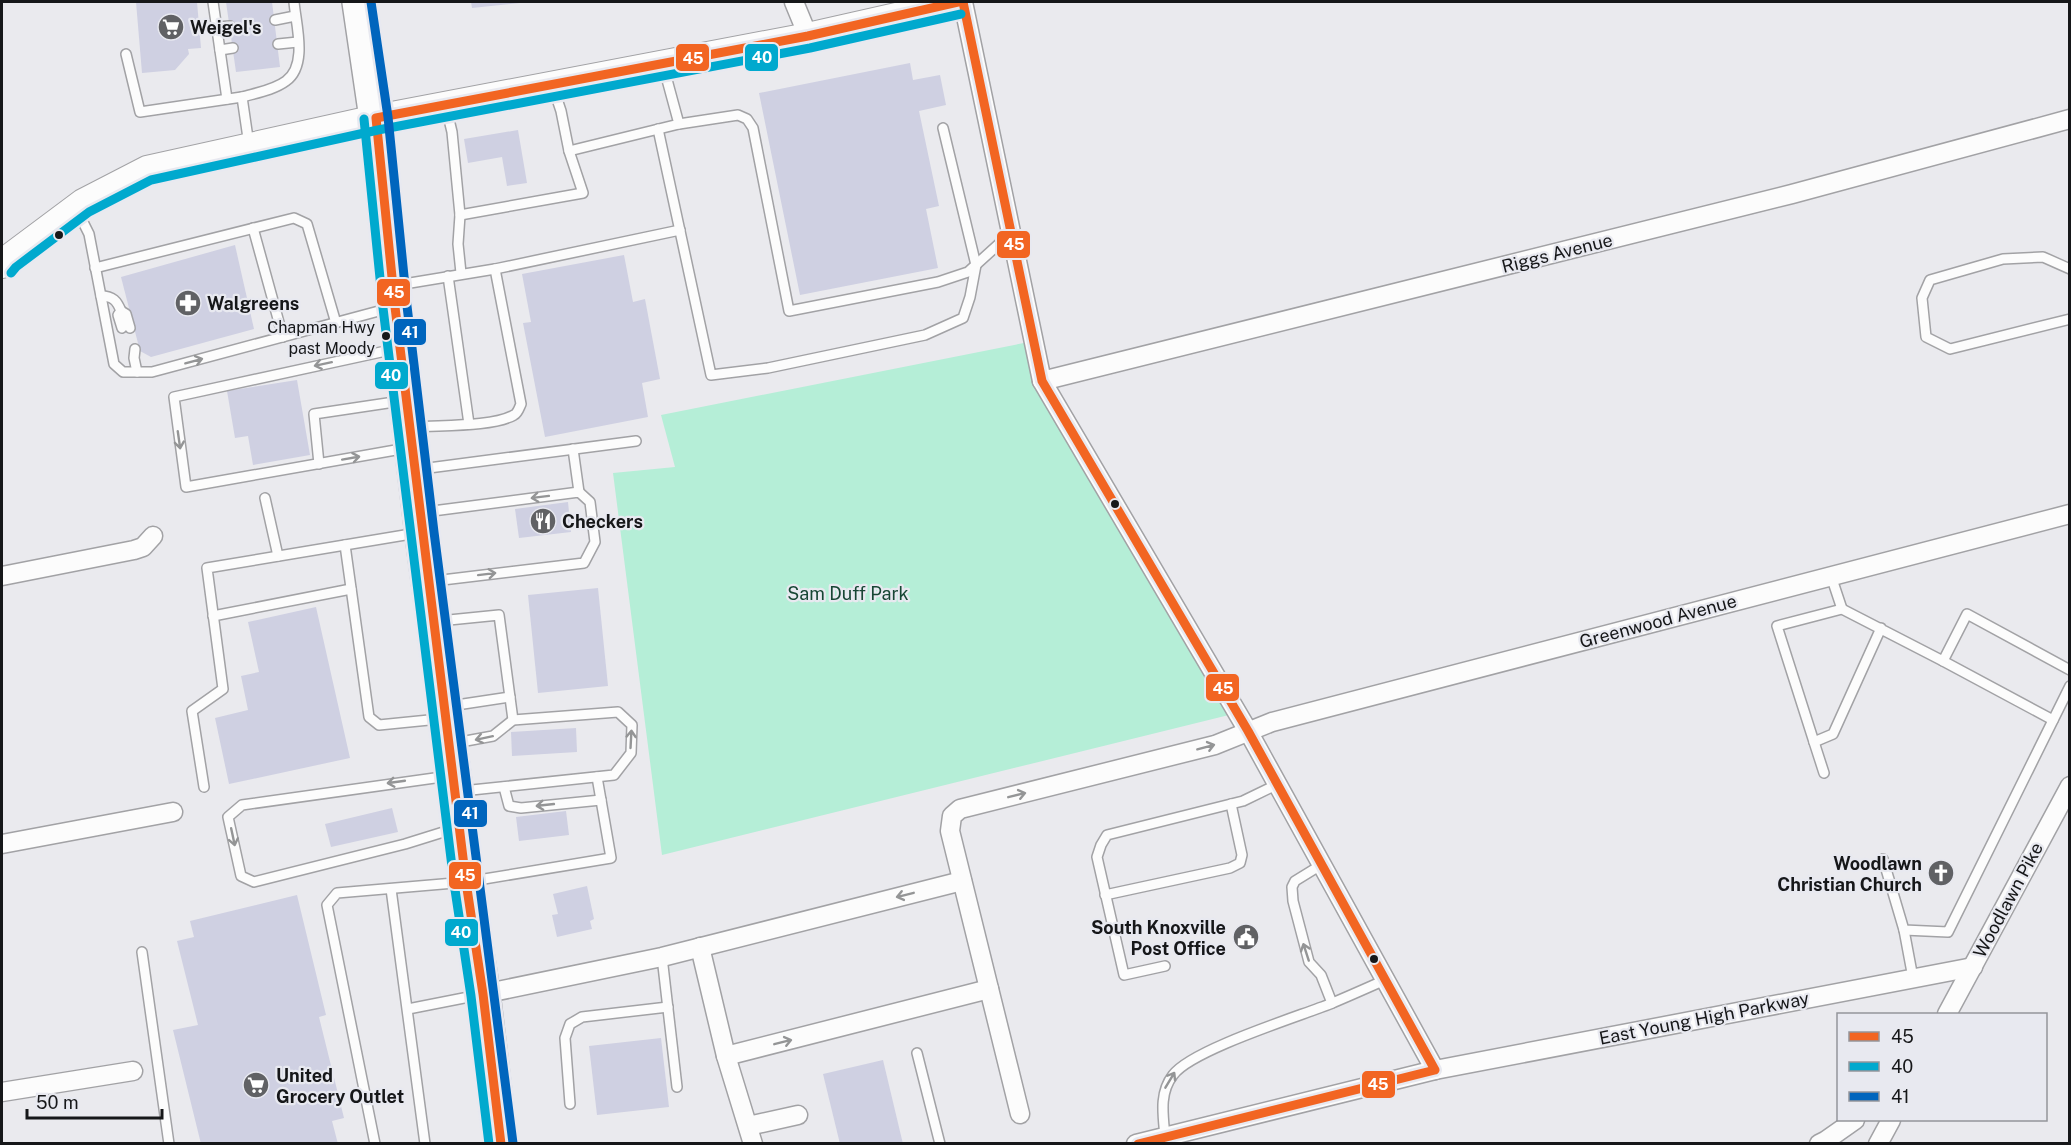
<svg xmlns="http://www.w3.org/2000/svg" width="2071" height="1145" viewBox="0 0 2071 1145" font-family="'Public Sans',sans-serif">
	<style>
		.green { fill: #b5eed7 }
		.building { fill: #cfd0e2 }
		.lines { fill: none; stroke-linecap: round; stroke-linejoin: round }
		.lane-casing { stroke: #a2a2a5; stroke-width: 12 }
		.street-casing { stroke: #a2a2a5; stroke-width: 21 }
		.secondary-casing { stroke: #a2a2a5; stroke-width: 28 }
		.highway-casing { stroke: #a2a2a5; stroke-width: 36 }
		.lane { stroke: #fcfcfc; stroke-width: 9 }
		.street { stroke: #fcfcfc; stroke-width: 18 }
		.secondary { stroke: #fcfcfc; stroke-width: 26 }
		.highway { stroke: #fcfcfc; stroke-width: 33 }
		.bus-1-casing { stroke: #e8e9f0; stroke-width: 14 }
		.bus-2-casing { stroke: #e8e9f0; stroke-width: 14 }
		.bus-3-casing { stroke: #e8e9f0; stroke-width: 14 }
		.bus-1 { stroke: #f26522; stroke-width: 9 }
		.bus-2 { stroke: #00a9ce; stroke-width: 9 }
		.bus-3 { stroke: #0065bd; stroke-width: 9 }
		.oneway { stroke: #949596 }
		.bus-dot { fill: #161719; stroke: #e8e9f0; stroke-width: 2 }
		.labels { text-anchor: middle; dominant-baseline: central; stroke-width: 4.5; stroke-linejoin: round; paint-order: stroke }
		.bus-label { font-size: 16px; fill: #161719; stroke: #e8e9f0; text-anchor: end }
		.poi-label { font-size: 18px; font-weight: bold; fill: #161719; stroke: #e8e9f0; text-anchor: start }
		.street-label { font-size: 18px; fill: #161719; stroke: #e8e9f0 }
		.park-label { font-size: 18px; fill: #174634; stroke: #e8e9f0 }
		.line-badge { stroke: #e8e9f0; stroke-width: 2 }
		.badge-label { font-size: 16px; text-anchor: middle; font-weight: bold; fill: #fff }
	</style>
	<rect width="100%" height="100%" fill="#eaeaee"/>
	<path class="green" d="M1034,341L1042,381L1237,713L662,855L613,473L675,467L661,415Z"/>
	<g class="building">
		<path d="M136,2H197L201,48L188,49L189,54L175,70L142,73Z"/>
		<path d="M226,2H272L280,67L236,72Z"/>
		<path d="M471,2H520V3L472,8Z"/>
		<path d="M910,63L913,80L940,75L946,105L919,111L939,206L926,209L938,268L800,295L759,93Z"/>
		<path d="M518,130L527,183L507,186L502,157L468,163L464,139Z"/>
		<path d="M235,245L254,329L151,357L140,351L121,277Z"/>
		<path d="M624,255L633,302L645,299L660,379L642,383L648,417L545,437L523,323L531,322L522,274Z"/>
		<path d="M297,380L310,455L253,465L248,436L235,438L227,391Z"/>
		<path d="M568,502L571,532L519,538L515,509Z"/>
		<path d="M598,588L608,686L538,693L528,595Z"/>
		<path d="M316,607L350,758L229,784L215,718L248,710L241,676L259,672L248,622Z"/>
		<path d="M576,728L577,752L512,756L511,732Z"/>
		<path d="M392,808L398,832L331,847L325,824Z"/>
		<path d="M566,811L569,835L519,841L516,817Z"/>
		<path d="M587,886L594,919L590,921L592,929L557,937L552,915L558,914L553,894Z"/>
		<path d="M297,895L326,1015L319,1017L344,1118L332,1121L338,1144H201L173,1030L198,1025L177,941L194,937L190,921Z"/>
		<path d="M661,1038L669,1107L597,1115L589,1046Z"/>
		<path d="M883,1060L903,1144H840L823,1074Z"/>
	</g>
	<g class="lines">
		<defs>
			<g id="lane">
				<path d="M213,2L227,99"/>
				<path d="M275,20L295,16"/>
				<path d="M217,27L230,26"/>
				<path d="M278,44L298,42"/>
				<path d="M220,50L233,48"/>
				<path d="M126,54L140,112L242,97"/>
				<path d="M446,107L452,132L460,215L458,244L461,273"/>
				<path d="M679,124L738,115L747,119L753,128L789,311L938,282L968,272L1011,233"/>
				<path d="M658,129L711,375L768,368L925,335L963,318L970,297L976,265L943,128"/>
				<path d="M249,145L242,97C256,93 274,90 286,81C308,65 296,25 294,2"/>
				<path d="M569,151L679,124L663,65"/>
				<path d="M76,208L89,234L114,364L123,372H152L390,308"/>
				<path d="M460,215L583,193L569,151L561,111L553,87"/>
				<path d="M253,228L283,337"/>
				<path d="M95,268L294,218L307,224L336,323"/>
				<path d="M495,269L680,230"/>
				<path d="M2070,269L2043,257L2003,259L1930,280L1922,298L1926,337L1950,349L2070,319"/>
				<path d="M448,276L469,424"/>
				<path d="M398,285L495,269L521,404C519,408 518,413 514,415C493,427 441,425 416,427"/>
				<path d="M101,296C113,296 117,301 121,311L118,315L122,328"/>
				<path d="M121,311L126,314L130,328"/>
				<path d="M135,349L134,358L137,372"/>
				<path d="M395,349L174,397L186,487L407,448"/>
				<path d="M573,449L579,492"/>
				<path d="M319,464L314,414L401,401"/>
				<path d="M421,469L636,441"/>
				<path d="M265,498L278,556"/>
				<path d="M425,512L579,492L590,502L595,542L584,563L434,581"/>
				<path d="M345,545L369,717L379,725L439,719"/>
				<path d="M1831,576L1842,609"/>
				<path d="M213,616L351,589"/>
				<path d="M439,621L499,615L513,720"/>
				<path d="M1881,628L1833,734L1814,742L1777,626L1842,609L1943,661L1967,614L2070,670"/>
				<path d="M1943,661L2053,720"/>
				<path d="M450,706L510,697"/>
				<path d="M1814,742L1824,773"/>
				<path d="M455,743L493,736L513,720L618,712L632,725L631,753L614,775L462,791"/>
				<path d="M449,776L242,805L228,817L241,876L254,882L405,844L453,829"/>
				<path d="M204,787L192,711L223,689L207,568L417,533"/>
				<path d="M504,787L509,806L521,808L601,800"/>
				<path d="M1883,859L1904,930L1948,932L2070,686"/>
				<path d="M1321,865L1295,881L1292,887L1293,901L1309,962L1321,975L1332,1003"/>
				<path d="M391,889L425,1144"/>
				<path d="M1105,895L1230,868L1240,863L1242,855L1231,804"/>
				<path d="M1904,930L1913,978"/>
				<path d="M142,952L169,1144"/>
				<path d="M662,957L677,1087"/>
				<path d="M1165,966L1124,975L1097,857L1101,845L1107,835L1243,801L1278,784"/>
				<path d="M408,1009L479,995"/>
				<path d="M917,1053L940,1144"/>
				<path d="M570,1104L565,1038L570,1024L582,1017L668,1007"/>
				<path d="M1165,1136C1163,1115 1159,1093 1173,1075C1191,1050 1297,1017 1330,1004C1349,996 1367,988 1385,980"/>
				<path d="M375,1144L327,905L337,893L466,882L611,858L597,777"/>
			</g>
			<g id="street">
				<path d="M794,2L808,36"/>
				<path d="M963,2L1042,381L1248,731L1435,1070"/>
				<path d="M1042,381L1792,194L2070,119"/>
				<path d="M2,576L134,550L143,547L153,536"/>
				<path d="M2,844L173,812"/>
				<path d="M700,947L726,1056L753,1144"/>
				<path d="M483,994L662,957L962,881"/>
				<path d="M1947,1014L2070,786"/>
				<path d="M726,1056L989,989"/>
				<path d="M2,1092L133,1071"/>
				<path d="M1020,1114L950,831L952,816L960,809L1215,745L1272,722L2070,514"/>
				<path d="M748,1126L798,1115"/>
				<path d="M1136,1144L1435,1070L1973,967"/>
				<path d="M1819,1144L1825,1141L1855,1120"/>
				<path d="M1878,1144L1891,1120"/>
			</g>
			<path id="secondary" d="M2,265L8,258L83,202L147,169L376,118L808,36L958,2"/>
			<path id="highway" d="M359,2L376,118L395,307L422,533L456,792L466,882L483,994L501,1144"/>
		</defs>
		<use href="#lane" class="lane-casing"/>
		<use href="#street" class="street-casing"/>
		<use href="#secondary" class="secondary-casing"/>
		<use href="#highway" class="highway-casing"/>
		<use href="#lane" class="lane"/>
		<use href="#street" class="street"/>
		<use href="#secondary" class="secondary"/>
		<use href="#highway" class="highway"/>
		<defs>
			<g id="bus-1">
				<path d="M963,2L1042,381L1248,731L1435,1070L1138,1144"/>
				<path d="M501,1144L483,994L466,882L395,307L376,118L808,36L958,2"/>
			</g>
			<g id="bus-2">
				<path d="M364,119L383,308L454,883L471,996L489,1144"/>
				<path d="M11,273L16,267L89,212L151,180L378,130L810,48L961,14"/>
			</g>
			<path id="bus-3" d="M371,2L388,117L407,306L434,532L513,1143"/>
		</defs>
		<use href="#bus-1" class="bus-1-casing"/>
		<use href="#bus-2" class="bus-2-casing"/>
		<use href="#bus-3" class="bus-3-casing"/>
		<use href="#bus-1" class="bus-1"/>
		<use href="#bus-2" class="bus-2"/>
		<use href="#bus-3" class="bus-3"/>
	</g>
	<defs><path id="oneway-shaft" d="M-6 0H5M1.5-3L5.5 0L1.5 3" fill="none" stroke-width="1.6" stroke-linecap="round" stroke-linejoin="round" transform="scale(1.5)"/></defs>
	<g class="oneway">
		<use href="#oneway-shaft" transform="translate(194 361) rotate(-15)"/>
		<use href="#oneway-shaft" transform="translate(323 364) rotate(168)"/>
		<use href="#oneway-shaft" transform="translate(179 440) rotate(82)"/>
		<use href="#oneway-shaft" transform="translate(351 458) rotate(-10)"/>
		<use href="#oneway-shaft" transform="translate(540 497) rotate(173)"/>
		<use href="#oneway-shaft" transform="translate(487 574) rotate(-7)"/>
		<use href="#oneway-shaft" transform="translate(484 738) rotate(168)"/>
		<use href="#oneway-shaft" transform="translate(631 739) rotate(-87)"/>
		<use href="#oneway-shaft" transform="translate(1206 747) rotate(-15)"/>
		<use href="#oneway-shaft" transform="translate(396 782) rotate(172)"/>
		<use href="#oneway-shaft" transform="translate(1017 795) rotate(-14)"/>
		<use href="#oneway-shaft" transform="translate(545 805) rotate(174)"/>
		<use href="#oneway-shaft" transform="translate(233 837) rotate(78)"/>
		<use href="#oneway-shaft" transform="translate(905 895) rotate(166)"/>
		<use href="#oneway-shaft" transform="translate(1306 952) rotate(-108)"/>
		<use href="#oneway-shaft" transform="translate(783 1042) rotate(-14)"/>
		<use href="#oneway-shaft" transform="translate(1170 1080) rotate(-59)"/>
	</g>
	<defs>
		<symbol id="supermarket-disc" viewBox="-11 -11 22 22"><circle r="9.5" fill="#606164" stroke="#e8e9f0"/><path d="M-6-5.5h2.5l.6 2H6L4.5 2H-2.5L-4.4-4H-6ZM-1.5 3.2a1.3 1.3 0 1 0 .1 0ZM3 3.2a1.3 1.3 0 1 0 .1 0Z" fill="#fff"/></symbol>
		<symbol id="pharmacy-disc" viewBox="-11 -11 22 22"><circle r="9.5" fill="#606164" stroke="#e8e9f0"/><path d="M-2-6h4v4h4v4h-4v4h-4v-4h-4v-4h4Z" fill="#fff"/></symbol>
		<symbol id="restaurant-disc" viewBox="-11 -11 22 22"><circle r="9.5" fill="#606164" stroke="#e8e9f0"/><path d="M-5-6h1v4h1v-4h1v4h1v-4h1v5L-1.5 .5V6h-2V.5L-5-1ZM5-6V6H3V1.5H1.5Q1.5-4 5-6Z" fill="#fff"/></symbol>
		<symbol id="church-disc" viewBox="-11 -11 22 22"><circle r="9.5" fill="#606164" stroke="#e8e9f0"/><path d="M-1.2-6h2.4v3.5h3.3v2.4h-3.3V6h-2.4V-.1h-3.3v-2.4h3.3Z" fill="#fff"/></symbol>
		<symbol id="civic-disc" viewBox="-11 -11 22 22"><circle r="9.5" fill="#606164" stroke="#e8e9f0"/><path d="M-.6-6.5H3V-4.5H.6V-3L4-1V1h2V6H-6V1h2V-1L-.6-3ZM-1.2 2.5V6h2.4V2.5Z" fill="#fff"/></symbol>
	</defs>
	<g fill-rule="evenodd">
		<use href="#supermarket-disc" x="156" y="12" width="30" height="30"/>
		<use href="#pharmacy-disc" x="173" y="288" width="30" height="30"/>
		<use href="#restaurant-disc" x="528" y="506" width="30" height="30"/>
		<use href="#church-disc" x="1926" y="858" width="30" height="30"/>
		<use href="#civic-disc" x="1231" y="922" width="30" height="30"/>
		<use href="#supermarket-disc" x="241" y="1070" width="30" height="30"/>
	</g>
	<g class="bus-dot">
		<circle cx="59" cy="235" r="5"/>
		<circle cx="386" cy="336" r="5"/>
		<circle cx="1115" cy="504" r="5"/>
		<circle cx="1374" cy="959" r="5"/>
	</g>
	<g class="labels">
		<g class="bus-label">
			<text x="375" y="327">Chapman Hwy<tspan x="375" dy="21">past Moody</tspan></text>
		</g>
		<g class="poi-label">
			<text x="190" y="27">Weigel's</text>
			<text x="207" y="303">Walgreens</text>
			<text x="562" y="521">Checkers</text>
			<text x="1922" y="863" text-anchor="end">Woodlawn<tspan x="1922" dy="21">Christian Church</tspan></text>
			<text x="1226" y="927" text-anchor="end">South Knoxville<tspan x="1226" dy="21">Post Office</tspan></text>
			<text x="276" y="1075">United<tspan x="276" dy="21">Grocery Outlet</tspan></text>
		</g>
		<g class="street-label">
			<text transform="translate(1557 253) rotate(-14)">Riggs Avenue</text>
			<text transform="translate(1658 621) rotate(-15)">Greenwood Avenue</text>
			<text transform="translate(2008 900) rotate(-62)">Woodlawn Pike</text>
			<text transform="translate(1704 1018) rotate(-11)">East Young High Parkway</text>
		</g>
		<g class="park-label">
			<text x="848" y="593">Sam Duff Park</text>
		</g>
	</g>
	<g class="line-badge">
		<rect x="744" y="43" width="35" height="29" rx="6" fill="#00a9ce"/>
		<rect x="675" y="43" width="35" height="29" rx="6" fill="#f26522"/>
		<rect x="996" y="230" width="35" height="29" rx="6" fill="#f26522"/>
		<rect x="376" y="278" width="35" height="29" rx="6" fill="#f26522"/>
		<rect x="393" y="318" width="34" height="28" rx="6" fill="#0065bd"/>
		<rect x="374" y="361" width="35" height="29" rx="6" fill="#00a9ce"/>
		<rect x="1205" y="673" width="35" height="29" rx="6" fill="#f26522"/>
		<rect x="453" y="799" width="35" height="29" rx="6" fill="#0065bd"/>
		<rect x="448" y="861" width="34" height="29" rx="6" fill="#f26522"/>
		<rect x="444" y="918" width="35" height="29" rx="6" fill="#00a9ce"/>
		<rect x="1361" y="1070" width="35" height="29" rx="6" fill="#f26522"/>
	</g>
	<g class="badge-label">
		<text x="762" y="63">40</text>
		<text x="693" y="64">45</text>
		<text x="1014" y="250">45</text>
		<text x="394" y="298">45</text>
		<text x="410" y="338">41</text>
		<text x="391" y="381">40</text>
		<text x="1223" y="694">45</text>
		<text x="470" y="819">41</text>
		<text x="465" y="881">45</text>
		<text x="461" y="938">40</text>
		<text x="1378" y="1090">45</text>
	</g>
	<rect width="2071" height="1145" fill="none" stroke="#161719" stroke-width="6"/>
	<rect x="1837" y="1013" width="210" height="108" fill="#e8e9f0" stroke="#94959a" stroke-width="1.5"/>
	<rect x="1849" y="1032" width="30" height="9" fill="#f26522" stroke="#94959a" stroke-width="1.5"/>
	<text x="1891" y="1043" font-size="18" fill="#161719">45</text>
	<rect x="1849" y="1062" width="30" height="9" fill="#00a9ce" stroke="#94959a" stroke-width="1.5"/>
	<text x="1891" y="1073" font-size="18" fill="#161719">40</text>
	<rect x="1849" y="1092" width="30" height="9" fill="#0065bd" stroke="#94959a" stroke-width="1.5"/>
	<text x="1891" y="1103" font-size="18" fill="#161719">41</text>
	<path d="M27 1109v9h135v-9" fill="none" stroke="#161719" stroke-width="3"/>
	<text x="36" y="1109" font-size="18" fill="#161719" stroke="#e8e9f0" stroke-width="4.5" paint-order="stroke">50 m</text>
</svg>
